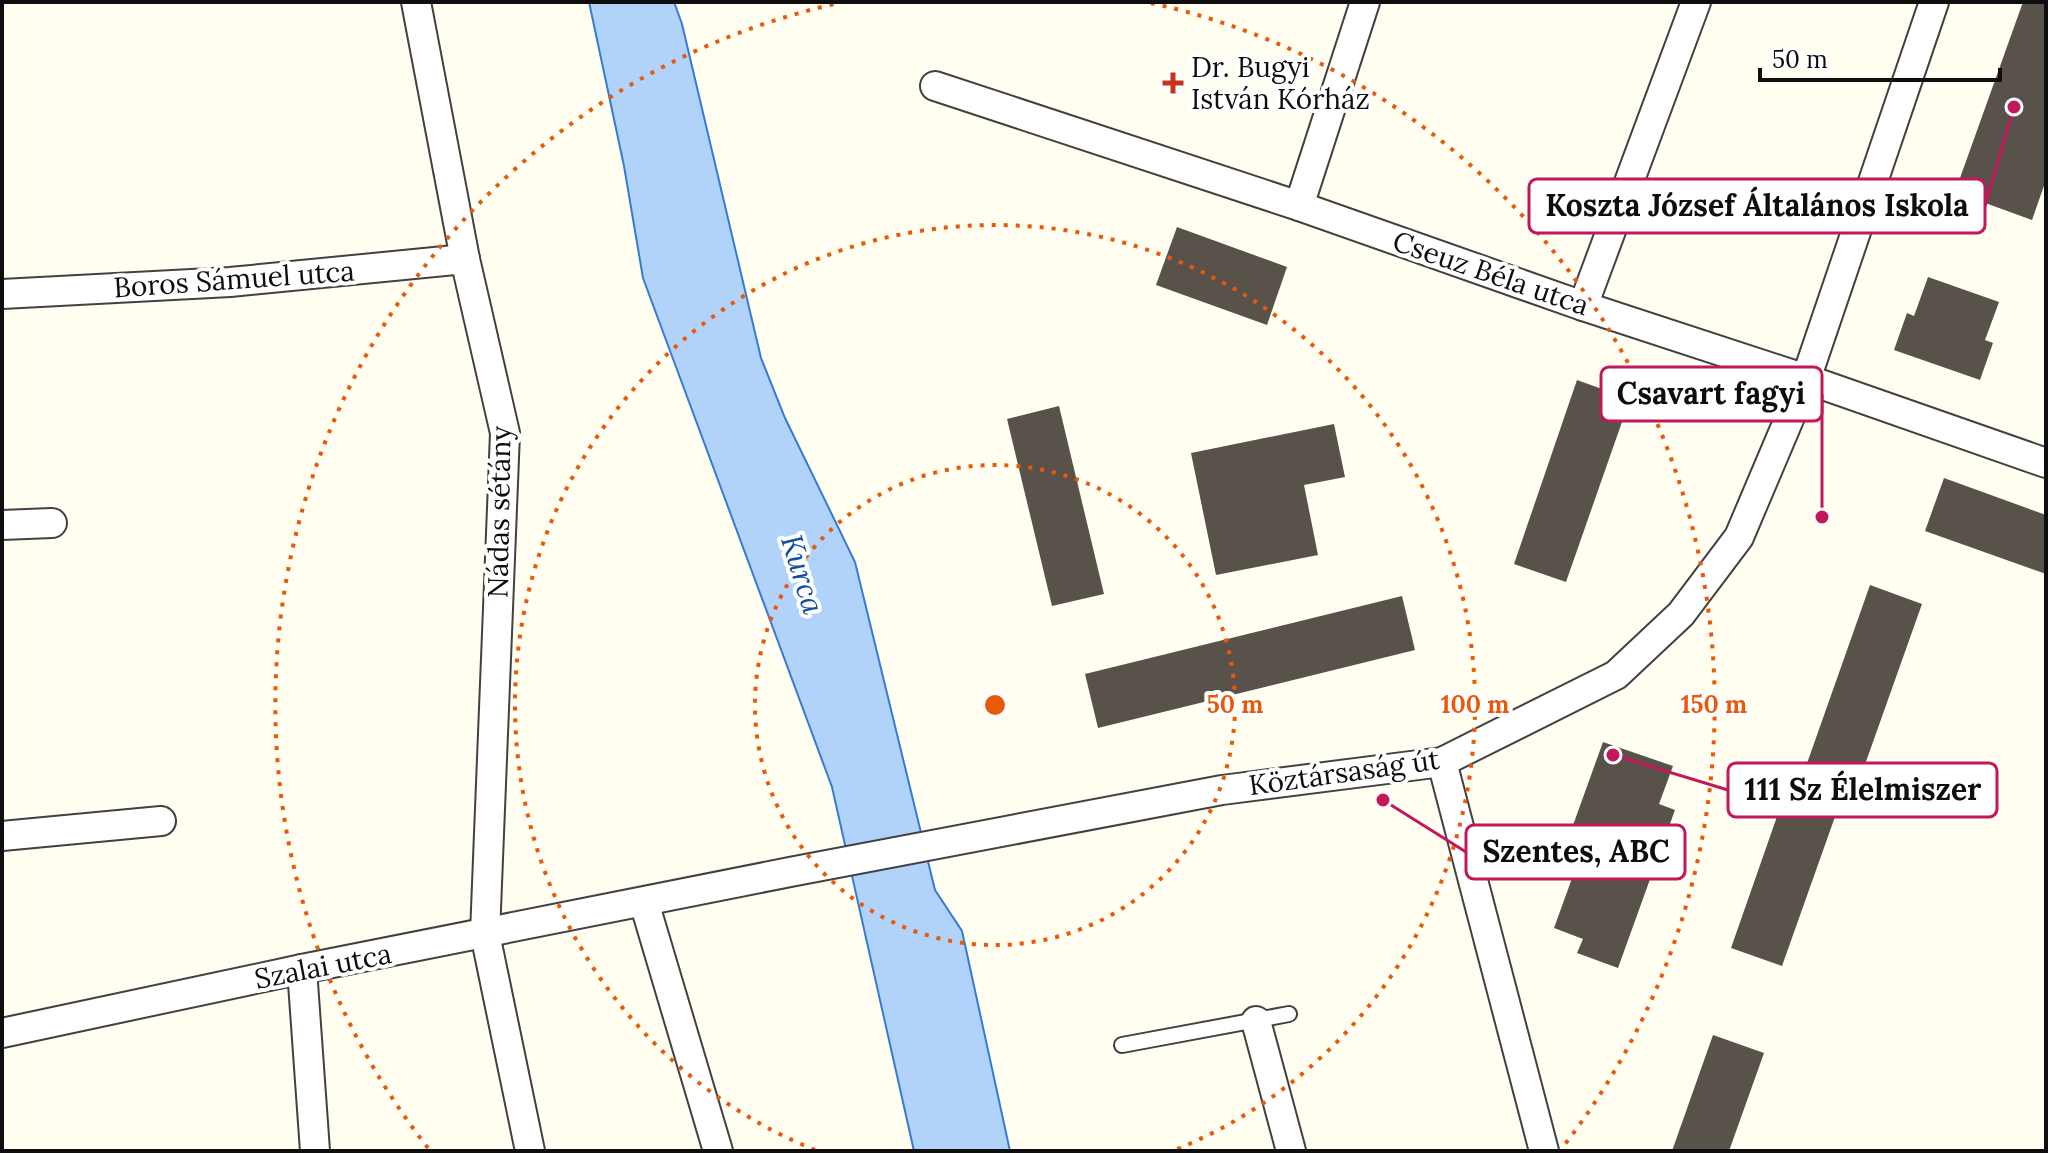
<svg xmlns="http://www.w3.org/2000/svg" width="2048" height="1153" viewBox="0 0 2048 1153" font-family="Lora,serif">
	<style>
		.water { fill: #b2d3f9; stroke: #357bd4; stroke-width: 2 }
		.building { fill: #58524a }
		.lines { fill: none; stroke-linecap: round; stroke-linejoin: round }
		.service-casing { stroke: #414141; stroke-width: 18 }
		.minor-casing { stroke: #414141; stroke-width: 32 }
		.service { stroke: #fff; stroke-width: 14 }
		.minor { stroke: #fff; stroke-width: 28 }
		.ring { fill: none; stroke: #e8590c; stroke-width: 4; stroke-dasharray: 4 8 }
		.poi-dot { fill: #c6321e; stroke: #fff; stroke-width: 3 }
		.labels { text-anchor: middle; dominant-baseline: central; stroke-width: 8; stroke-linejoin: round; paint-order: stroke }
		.poi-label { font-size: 28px; fill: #0e0e0e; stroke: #fff; text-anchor: start }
		.street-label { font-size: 28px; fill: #0e0e0e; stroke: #fff }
		.water-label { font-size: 30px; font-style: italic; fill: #104da7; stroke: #fff }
		.centre { fill: #e8590c; stroke: #fff; stroke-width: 4 }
		.ring-label { font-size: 24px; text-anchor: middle; font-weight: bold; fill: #e8590c; stroke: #fff; stroke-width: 8; stroke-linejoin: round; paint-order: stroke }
		.leader { fill: none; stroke: #c2185b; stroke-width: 3 }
		.callout-dot { fill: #c2185b; stroke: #fff; stroke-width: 3 }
		.callout { fill: #fff; stroke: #c2185b; stroke-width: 3 }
		.callout-label { font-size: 30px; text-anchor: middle; font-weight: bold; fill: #0e0e0e }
	</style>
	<rect width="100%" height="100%" fill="#fffef0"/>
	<path class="water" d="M589,2H674L682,24L761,358L785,418L855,562L935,890L962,931L1010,1151H914L832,787L643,278L624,166Z"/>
	<g class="building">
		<path d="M2023,2H2046V180L2032,220L1955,192Z"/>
		<path d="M1177,227L1287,267L1267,325L1156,285Z"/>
		<path d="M1928,277L1999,302L1985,340L1993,343L1980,380L1894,350L1907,313L1914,316Z"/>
		<path d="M1577,380L1630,399L1566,582L1514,564Z"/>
		<path d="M1059,406L1104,594L1052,606L1007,419Z"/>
		<path d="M1334,424L1345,477L1304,485L1318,555L1216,575L1191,453Z"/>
		<path d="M1944,478L2046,515V574L1925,531Z"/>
		<path d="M1870,585L1922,604L1857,787L1847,783L1782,966L1731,948L1795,765L1805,769Z"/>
		<path d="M1402,596L1415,650L1098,728L1085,674Z"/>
		<path d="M1603,742L1673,766L1659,804L1675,810L1618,968L1577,953L1583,939L1554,928L1579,859L1563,853Z"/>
		<path d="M1713,1035L1764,1053L1729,1151H1672Z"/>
	</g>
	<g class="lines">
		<defs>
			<path id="service" d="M1122,1045L1289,1014"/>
			<g id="minor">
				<path d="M416,2L465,259L505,433L485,934L530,1151"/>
				<path d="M935,86L1299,206L1583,306L1806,379L2046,463"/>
				<path d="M1299,206L1365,2"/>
				<path d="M2,294L230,282L465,259"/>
				<path d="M1583,306L1696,2"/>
				<path d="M2,525L52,523"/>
				<path d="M1442,762L1544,1151"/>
				<path d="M2,836L161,821"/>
				<path d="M644,902L718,1151"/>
				<path d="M302,969L315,1151"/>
				<path d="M1256,1021L1291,1151"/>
				<path d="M2,1033L302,969L790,872L1222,790L1442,762L1616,675L1681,614L1739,537L1806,379L1934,2"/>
			</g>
		</defs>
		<use href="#service" class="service-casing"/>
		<use href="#minor" class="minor-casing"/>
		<use href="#service" class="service"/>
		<use href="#minor" class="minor"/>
	</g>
	<g class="ring">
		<circle cx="995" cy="705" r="240"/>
		<path d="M815 1150A480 480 0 1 1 1175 1150"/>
		<path d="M428 1148A719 719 0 0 1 839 3M1151 3A719 719 0 0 1 1562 1148"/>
	</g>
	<path class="poi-dot" d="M1169 71h8v8h8v8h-8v8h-8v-8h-8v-8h8z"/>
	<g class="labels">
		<g class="poi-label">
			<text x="1191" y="67">Dr. Bugyi<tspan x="1191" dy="32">István Kórház</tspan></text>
		</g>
		<g class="street-label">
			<text transform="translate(1491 273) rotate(19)">Cseuz Béla utca</text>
			<text transform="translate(234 279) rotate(-4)">Boros Sámuel utca</text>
			<text transform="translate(499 512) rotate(-89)">Nádas sétány</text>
			<text transform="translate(1344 772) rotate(-8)">Köztársaság út</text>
			<text transform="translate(323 966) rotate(-11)">Szalai utca</text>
		</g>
		<g class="water-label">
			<text transform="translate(803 574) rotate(73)">Kurca</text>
		</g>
	</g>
	<circle cx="995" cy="705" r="12" class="centre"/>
	<g class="ring-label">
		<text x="1235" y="713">50 m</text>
		<text x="1475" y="713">100 m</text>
		<text x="1714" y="713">150 m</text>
	</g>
	<path class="leader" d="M2014 107L1985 206M1822 517L1822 394M1613 755L1728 790M1383 800L1466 852"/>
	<g class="callout-dot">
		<circle cx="2014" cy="107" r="8"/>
		<circle cx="1822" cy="517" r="8"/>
		<circle cx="1613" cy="755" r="8"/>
		<circle cx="1383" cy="800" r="8"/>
	</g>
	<g class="callout">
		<rect x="1529" y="179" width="456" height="54" rx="8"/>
		<rect x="1601" y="367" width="221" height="54" rx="8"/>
		<rect x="1728" y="763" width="269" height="54" rx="8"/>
		<rect x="1466" y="825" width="219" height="54" rx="8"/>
	</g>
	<g class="callout-label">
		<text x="1757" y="216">Koszta József Általános Iskola</text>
		<text x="1711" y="404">Csavart fagyi</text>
		<text x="1863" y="800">111 Sz Élelmiszer</text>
		<text x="1576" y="862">Szentes, ABC</text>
	</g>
	<rect width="2048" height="1153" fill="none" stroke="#0e0e0e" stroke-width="8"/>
	<path d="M1760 68v12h240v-12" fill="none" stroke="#0e0e0e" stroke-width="4"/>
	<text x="1772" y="68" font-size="24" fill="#0e0e0e" stroke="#ffffff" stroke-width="6" paint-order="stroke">50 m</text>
</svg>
